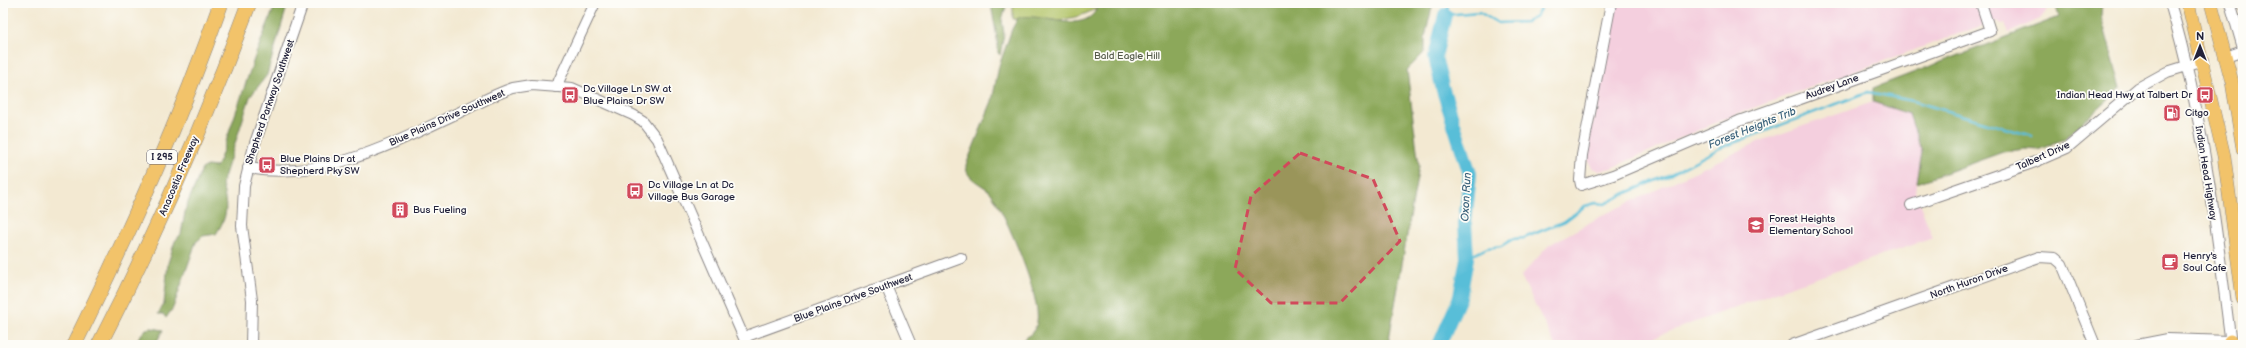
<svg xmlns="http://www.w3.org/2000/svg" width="2246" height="348" viewBox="0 0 2246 348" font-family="'Balsamiq Sans',sans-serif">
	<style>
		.built { fill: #f4cfde }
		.green { fill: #b0c265; stroke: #697250 }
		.forest { fill: #8ca85a; stroke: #57654a }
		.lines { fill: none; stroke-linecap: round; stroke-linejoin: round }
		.stream { stroke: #59bed8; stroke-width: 2.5 }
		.river { stroke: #59bed8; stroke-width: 14 }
		.minor-casing { stroke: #8a8686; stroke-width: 12 }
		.major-casing { stroke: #8a8686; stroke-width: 14 }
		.highway-casing { stroke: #8a8686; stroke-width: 16 }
		.minor { stroke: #fff; stroke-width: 10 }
		.major { stroke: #f2c36a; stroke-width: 13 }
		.highway { stroke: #f2c36a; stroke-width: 15 }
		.marked { fill: #d1495b; fill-opacity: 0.2; stroke: #d1495b; stroke-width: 3; stroke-dasharray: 8 5; stroke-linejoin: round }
		.labels { text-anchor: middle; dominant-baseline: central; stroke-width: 3.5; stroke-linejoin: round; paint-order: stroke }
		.shield { fill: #fdfcf7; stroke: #646373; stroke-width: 1 }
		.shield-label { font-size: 9px; font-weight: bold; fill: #22223b }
		.park-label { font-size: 10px; fill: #545a4a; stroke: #fdfcf7 }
		.street-label { font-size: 10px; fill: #22223b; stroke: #fdfcf7 }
		.poi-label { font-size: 10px; fill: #22223b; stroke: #fdfcf7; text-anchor: start }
		.water-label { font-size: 11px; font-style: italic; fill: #38607a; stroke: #fdfcf7 }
	</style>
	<rect width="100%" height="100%" fill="#fdfcf7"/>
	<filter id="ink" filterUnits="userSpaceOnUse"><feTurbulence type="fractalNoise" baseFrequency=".025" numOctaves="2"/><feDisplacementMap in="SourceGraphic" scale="8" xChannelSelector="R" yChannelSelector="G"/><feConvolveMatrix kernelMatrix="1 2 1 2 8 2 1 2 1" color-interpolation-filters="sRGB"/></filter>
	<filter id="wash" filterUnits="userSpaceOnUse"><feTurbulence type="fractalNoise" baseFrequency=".012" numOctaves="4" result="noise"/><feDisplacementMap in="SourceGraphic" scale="16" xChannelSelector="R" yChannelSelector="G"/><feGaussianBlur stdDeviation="0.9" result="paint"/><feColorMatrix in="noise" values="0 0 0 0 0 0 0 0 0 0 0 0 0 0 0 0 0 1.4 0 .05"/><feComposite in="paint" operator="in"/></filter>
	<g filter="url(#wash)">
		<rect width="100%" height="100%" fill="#f3e9d2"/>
		<g class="built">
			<path d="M1617,3H2049L2048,9L2040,19L2009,33L2005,23L2001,24L1998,21L1975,28L1731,116L1611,168L1599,171L1592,168L1586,156Z"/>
			<path d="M1873,102L1909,114L1922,152L1915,192L1933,238L1784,289L1633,345H1555L1521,276L1549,245L1607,213L1760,141Z"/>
		</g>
		<path class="green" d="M1013,3H1096L1095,9C1069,24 1042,20 1013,19Z"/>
		<g class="forest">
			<path d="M276,3H288L267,75L250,97L222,184C227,207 229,214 216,234L203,236L196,242L173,308L166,318L163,314H158L164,304L168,263L175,241L181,234L186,207L202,169L207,166L216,167L220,159L255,56Z"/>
			<path d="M991,3H1007L1002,20L1004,34L1000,55L998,53C998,36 993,20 991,3Z"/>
			<path d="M1099,3H1433L1425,37V52L1407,70L1419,166L1388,345H1015C1024,339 1035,334 1037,322C1042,299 1005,213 991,193C984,184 965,180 966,165L992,101L999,66L1012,29L1018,18C1039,10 1088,40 1099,3Z"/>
			<path d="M2055,3H2102L2101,16L2121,88L2064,139L2038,150L2025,149L2003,152L1917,183L1922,152L1909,114L1873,102V88L2059,17Z"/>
			<path d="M152,328L163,330L155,345H132L146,329Z"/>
		</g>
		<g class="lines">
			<g class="stream">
				<path d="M1449,3L1445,15L1479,12L1498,23L1526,22L1536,17L1543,3"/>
				<path d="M1467,258L1487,248L1501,246L1513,239L1524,238L1565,221L1585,206L1596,203L1605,204L1624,194L1671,174L1720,148L1868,92L1913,101L2032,136"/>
			</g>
			<path class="river" d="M1439,345L1460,297L1467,258L1465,223L1470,174L1443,90L1435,57L1445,15"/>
		</g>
	</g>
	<g filter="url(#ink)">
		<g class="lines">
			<defs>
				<g id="minor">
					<path d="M1611,3L1582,155L1580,180L1581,185L1613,175L1739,121L1990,31L1981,3"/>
					<path d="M2170,3C2203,114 2217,231 2231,345"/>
					<path d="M2230,3L2243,48"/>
					<path d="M2226,57L2243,51"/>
					<path d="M556,87L595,3"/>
					<path d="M248,168C323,182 396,142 462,111C479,103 495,94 513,88L532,85L572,88L633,115L643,121L657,139L747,345"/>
					<path d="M1911,205L2035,162L2067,148L2138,88L2167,72L2203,61"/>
					<path d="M886,286L911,345"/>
					<path d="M744,337L961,258"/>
					<path d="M251,345L252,300L242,226L244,186L254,146L303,3"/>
					<path d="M1792,345L2039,257L2055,258L2062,264L2095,345"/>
					<path d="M2137,345L2168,339L2230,341"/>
				</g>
				<g id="major">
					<path d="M2188,3L2224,156L2243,299"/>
					<path d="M2211,3L2232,82L2243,149"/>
					<path d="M2230,341L2236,345"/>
				</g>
				<g id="highway">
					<path d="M74,345C129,233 180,121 221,3"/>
					<path d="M99,345C156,234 206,120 249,3"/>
				</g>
			</defs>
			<use href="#minor" class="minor-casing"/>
			<use href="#major" class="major-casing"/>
			<use href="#highway" class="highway-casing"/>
			<use href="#minor" class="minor"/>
			<use href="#major" class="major"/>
			<use href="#highway" class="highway"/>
		</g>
	</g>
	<path class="marked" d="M1300,153L1373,179L1400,241L1340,303H1271L1235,269L1251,196Z"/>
	<defs>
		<symbol id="bus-square" viewBox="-11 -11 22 22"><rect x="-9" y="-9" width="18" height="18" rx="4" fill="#d1495b" stroke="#fdfcf7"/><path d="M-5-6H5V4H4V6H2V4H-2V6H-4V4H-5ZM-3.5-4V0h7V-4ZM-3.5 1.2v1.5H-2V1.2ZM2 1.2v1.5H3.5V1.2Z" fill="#fff"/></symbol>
		<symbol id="fuel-square" viewBox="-11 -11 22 22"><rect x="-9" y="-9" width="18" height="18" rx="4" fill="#d1495b" stroke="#fdfcf7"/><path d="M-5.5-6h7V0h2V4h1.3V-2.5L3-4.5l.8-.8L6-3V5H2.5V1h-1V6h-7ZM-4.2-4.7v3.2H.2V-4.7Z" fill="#fff"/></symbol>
		<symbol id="building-square" viewBox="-11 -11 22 22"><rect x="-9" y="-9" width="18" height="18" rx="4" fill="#d1495b" stroke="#fdfcf7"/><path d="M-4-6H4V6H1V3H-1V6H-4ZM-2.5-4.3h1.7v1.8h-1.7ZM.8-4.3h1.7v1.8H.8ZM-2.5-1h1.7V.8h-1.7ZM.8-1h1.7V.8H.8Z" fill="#fff"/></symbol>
		<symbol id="school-square" viewBox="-11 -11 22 22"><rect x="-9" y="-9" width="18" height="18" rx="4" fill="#d1495b" stroke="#fdfcf7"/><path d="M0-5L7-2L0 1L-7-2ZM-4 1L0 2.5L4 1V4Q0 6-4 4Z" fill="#fff"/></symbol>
		<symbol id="cafe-square" viewBox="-11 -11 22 22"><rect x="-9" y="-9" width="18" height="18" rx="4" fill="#d1495b" stroke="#fdfcf7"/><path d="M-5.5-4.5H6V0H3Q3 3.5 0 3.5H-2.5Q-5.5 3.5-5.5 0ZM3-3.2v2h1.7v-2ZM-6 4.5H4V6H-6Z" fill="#fff"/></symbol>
	</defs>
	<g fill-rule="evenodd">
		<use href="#bus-square" x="560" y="85" width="20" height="20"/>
		<use href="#bus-square" x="2195" y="85" width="20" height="20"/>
		<use href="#fuel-square" x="2162" y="103" width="20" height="20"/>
		<use href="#bus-square" x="257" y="155" width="20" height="20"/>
		<use href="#bus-square" x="625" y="181" width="20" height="20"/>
		<use href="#building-square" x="390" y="200" width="20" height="20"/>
		<use href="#school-square" x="1746" y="215" width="20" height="20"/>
		<use href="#cafe-square" x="2160" y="252" width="20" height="20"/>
	</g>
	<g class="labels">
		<rect class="shield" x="147" y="150" width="30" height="14" rx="3"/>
		<g class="shield-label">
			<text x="162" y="157">I 295</text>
		</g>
		<g class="park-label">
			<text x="1127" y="56">Bald Eagle Hill</text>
		</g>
		<g class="street-label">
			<text transform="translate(1832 87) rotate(-20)">Audrey Lane</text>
			<text transform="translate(270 102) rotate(-71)">Shepherd Parkway Southwest</text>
			<text transform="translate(447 118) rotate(-24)">Blue Plains Drive Southwest</text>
			<text transform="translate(2043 156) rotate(-24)">Talbert Drive</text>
			<text transform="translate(2206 173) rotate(81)">Indian Head Highway</text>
			<text transform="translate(179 176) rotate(-67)">Anacostia Freeway</text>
			<text transform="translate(1969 282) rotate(-20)">North Huron Drive</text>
			<text transform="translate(853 298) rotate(-20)">Blue Plains Drive Southwest</text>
		</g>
		<g class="poi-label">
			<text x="583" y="89">Dc Village Ln SW at<tspan x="583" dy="12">Blue Plains Dr SW</tspan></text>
			<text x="2192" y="95" text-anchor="end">Indian Head Hwy at Talbert Dr</text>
			<text x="2185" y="113">Citgo</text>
			<text x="280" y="159">Blue Plains Dr at<tspan x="280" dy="12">Shepherd Pky SW</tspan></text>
			<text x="648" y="185">Dc Village Ln at Dc<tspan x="648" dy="12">Village Bus Garage</tspan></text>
			<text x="413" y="210">Bus Fueling</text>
			<text x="1769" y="219">Forest Heights<tspan x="1769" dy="12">Elementary School</tspan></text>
			<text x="2183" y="256">Henry's<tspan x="2183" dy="12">Soul Cafe</tspan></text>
		</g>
		<g class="water-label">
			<text transform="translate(1752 128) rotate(-22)">Forest Heights Trib</text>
			<text transform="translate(1466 197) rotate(-87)">Oxon Run</text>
		</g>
	</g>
	<rect width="2246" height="348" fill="none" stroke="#fdfcf7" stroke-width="16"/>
	<g transform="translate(2200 46)" stroke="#fdfcf7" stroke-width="3" paint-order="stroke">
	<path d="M0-3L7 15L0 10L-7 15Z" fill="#22223b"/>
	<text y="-6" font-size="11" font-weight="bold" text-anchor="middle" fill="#22223b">N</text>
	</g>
</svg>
